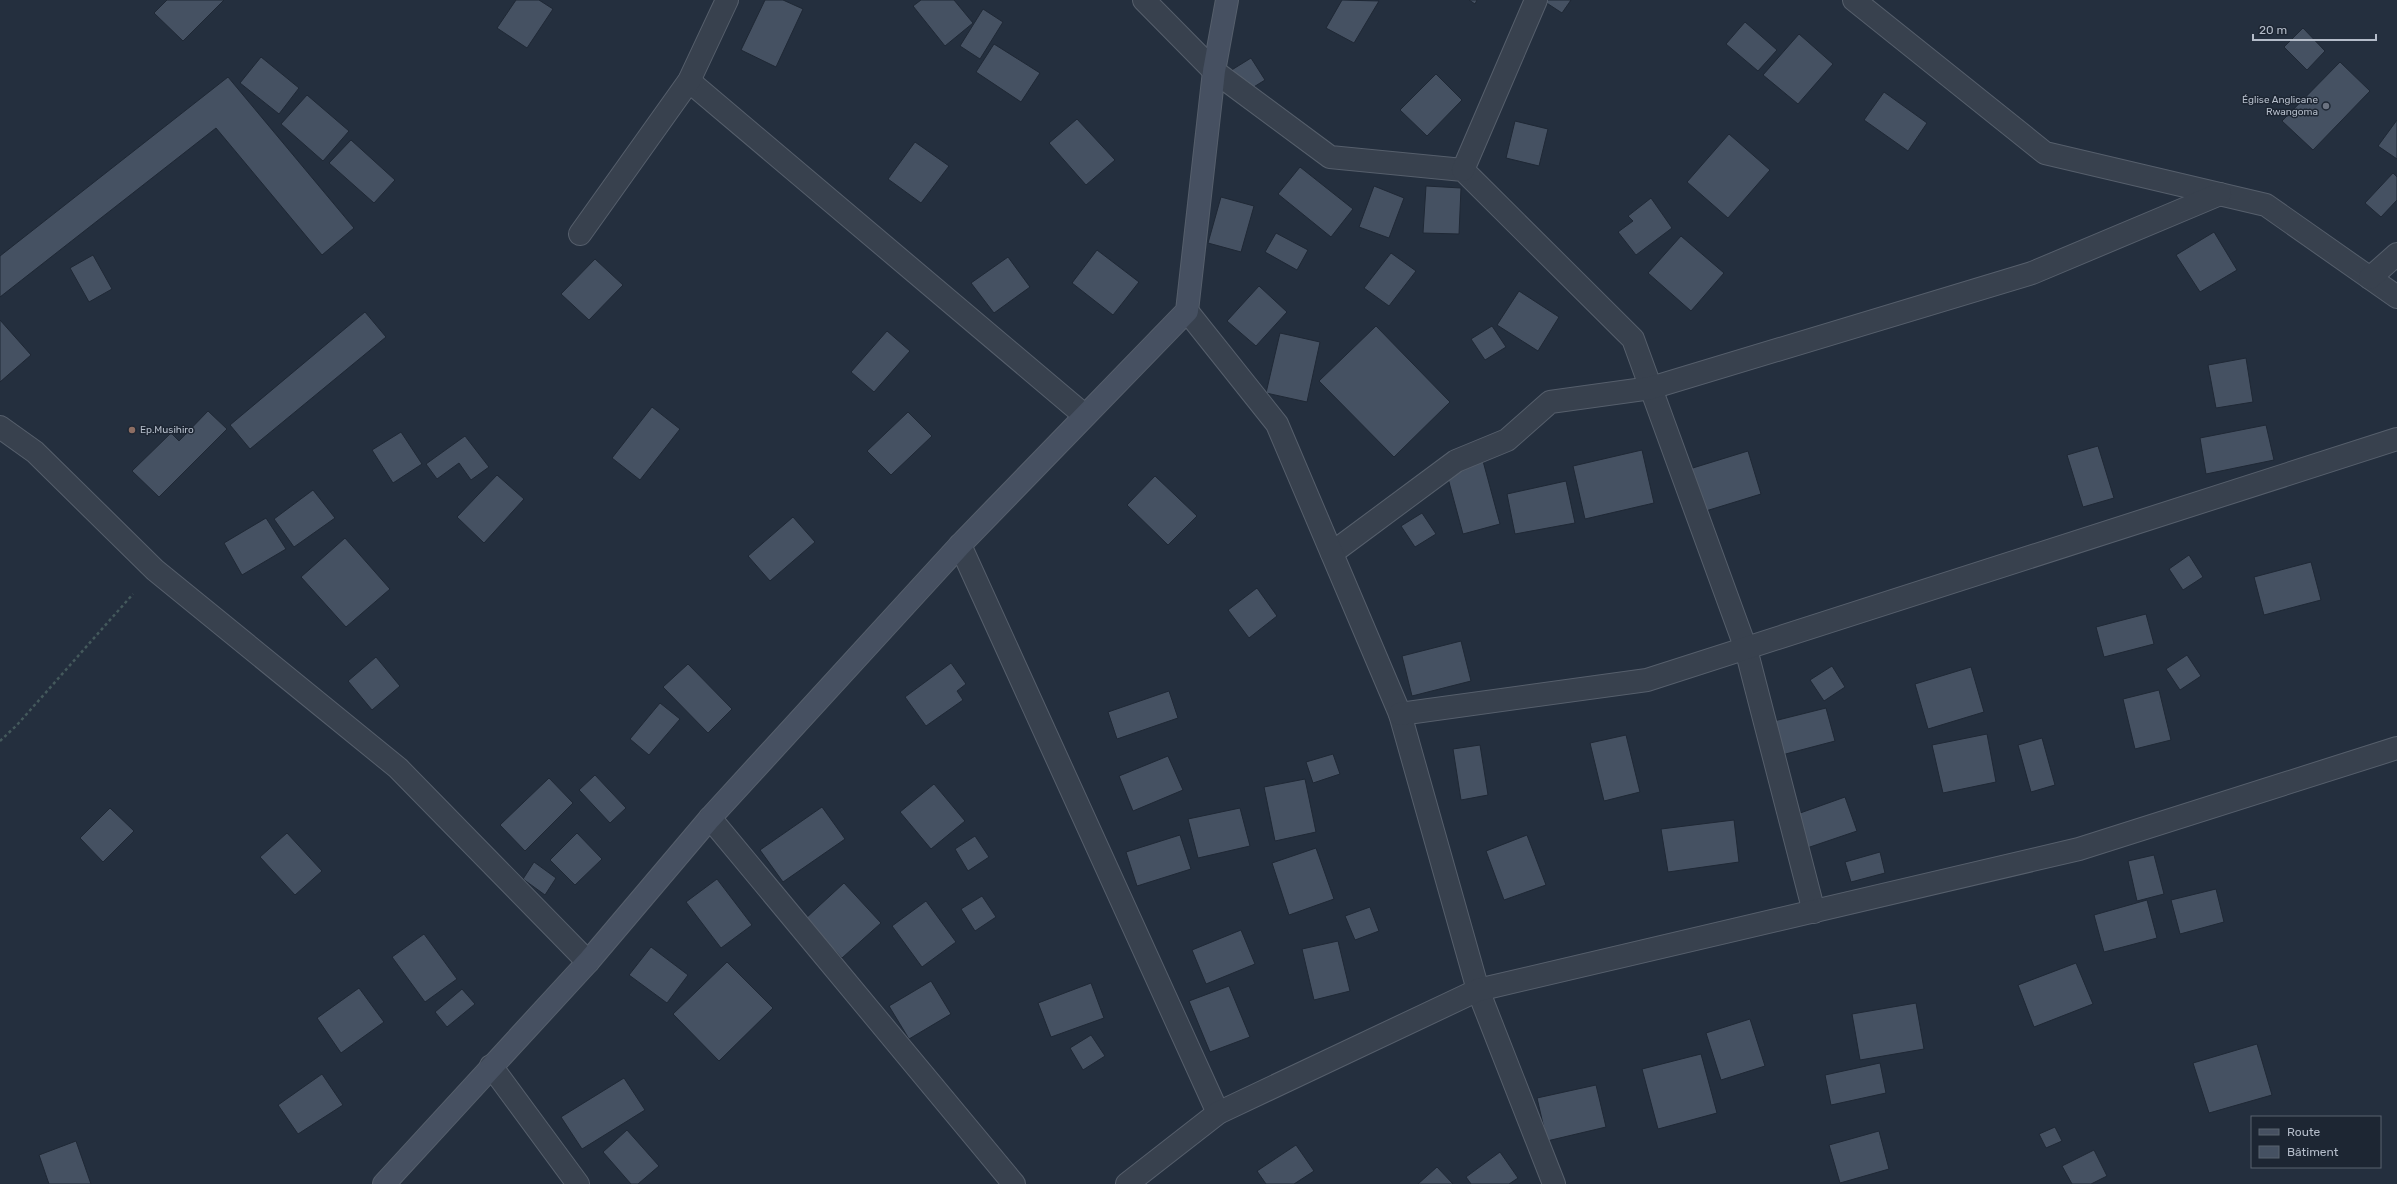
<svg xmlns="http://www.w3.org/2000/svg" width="2397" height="1184" viewBox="0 0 2397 1184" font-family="Rubik,sans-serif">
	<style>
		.building { fill: #455162; stroke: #1f2835 }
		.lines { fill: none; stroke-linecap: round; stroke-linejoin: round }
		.lane-casing { stroke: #565f6c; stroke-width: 24 }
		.street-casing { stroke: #565f6c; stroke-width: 24 }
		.secondary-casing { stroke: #565f6c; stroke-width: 24 }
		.path { stroke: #44595c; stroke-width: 2.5; stroke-dasharray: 3 3; stroke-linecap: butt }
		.lane { stroke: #38414e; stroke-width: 22 }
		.street { stroke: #38414e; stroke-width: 22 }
		.secondary { stroke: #465061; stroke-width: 22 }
		.worship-dot { fill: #6b7280; stroke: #1d2633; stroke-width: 1.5 }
		.education-dot { fill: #8d6e63; stroke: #1d2633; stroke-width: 1.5 }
		.labels { text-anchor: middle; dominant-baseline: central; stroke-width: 3; stroke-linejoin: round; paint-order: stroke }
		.poi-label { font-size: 10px; fill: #b4bcc9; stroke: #1d2633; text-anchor: end }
	</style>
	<rect width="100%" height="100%" fill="#242f3e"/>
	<g class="building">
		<path d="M167,0H224L183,41L154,13Z"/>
		<path d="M516,0H539L553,9L527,48L497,28Z"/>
		<path d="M765,0H783L803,9L776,67L741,50Z"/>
		<path d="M921,0H954L973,23L945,46L913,6Z"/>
		<path d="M1342,0L1379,1L1354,43L1326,28Z"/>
		<path d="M1469,0H1477L1475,4Z"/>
		<path d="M1542,0H1571L1562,13Z"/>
		<path d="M983,9L1003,22L980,59L960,46Z"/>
		<path d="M1745,22L1777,50L1758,71L1726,44Z"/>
		<path d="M2303,28L2325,51L2307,70L2284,47Z"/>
		<path d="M1799,34L1833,64L1798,104L1763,75Z"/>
		<path d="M994,44L1040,73L1021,102L976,72Z"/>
		<path d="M261,57L299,88L279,114L240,83Z"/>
		<path d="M1251,58L1265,80L1244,93L1230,71Z"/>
		<path d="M2340,62L2370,91L2313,150L2282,121Z"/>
		<path d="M1436,74L1462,100L1427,136L1400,110Z"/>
		<path d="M228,77L354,228L322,255L216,128L0,297V256Z"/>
		<path d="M1884,92L1927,123L1908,151L1864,120Z"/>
		<path d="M307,95L349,131L323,161L281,124Z"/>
		<path d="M1077,119L1115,160L1086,185L1049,143Z"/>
		<path d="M2397,120V159L2378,146Z"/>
		<path d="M1515,121L1548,129L1539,166L1506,158Z"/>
		<path d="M1729,134L1770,170L1728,218L1687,182Z"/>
		<path d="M351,140L395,180L374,203L329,163Z"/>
		<path d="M915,142L949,166L921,203L888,179Z"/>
		<path d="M1300,167L1353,209L1331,237L1278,194Z"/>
		<path d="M2393,173L2397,177V200L2381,217L2365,203Z"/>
		<path d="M1374,186L1404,198L1389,238L1359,227Z"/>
		<path d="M1426,186L1461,188L1459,234L1423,233Z"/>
		<path d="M1221,197L1254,206L1241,252L1208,243Z"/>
		<path d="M1651,198L1672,228L1636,255L1618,232L1633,221L1628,216Z"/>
		<path d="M2214,232L2237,270L2200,292L2176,255Z"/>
		<path d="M1276,233L1308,250L1297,270L1265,252Z"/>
		<path d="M1681,236L1724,273L1691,311L1648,273Z"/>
		<path d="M1097,250L1139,282L1113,315L1072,283Z"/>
		<path d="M1391,253L1416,271L1389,306L1364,288Z"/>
		<path d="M93,255L112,289L89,302L70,268Z"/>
		<path d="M1008,257L1030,287L994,313L971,283Z"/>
		<path d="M595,259L623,285L589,320L561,294Z"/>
		<path d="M1259,286L1287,312L1256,346L1227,321Z"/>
		<path d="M1519,291L1559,317L1538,351L1497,325Z"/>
		<path d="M365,312L386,337L250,449L230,425Z"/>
		<path d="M0,320L31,355L0,382Z"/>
		<path d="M1376,326L1450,402L1394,457L1319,381Z"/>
		<path d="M1492,326L1506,347L1485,360L1471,339Z"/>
		<path d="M887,331L910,351L874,392L851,372Z"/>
		<path d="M1280,333L1320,342L1307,402L1266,393Z"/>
		<path d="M2246,358L2253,402L2216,408L2208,365Z"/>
		<path d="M652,407L680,429L640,480L612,458Z"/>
		<path d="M208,411L227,429L159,497L132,471L171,433L179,441Z"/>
		<path d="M908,412L932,436L891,475L867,451Z"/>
		<path d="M2266,425L2274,460L2206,474L2200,438Z"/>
		<path d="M401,432L422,464L393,483L372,450Z"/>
		<path d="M465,436L489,467L471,480L459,463L437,479L426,464Z"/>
		<path d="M2098,446L2114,498L2083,507L2067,455Z"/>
		<path d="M1642,450L1654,503L1585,519L1573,466Z"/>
		<path d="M1748,451L1761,494L1696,514L1683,471Z"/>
		<path d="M1483,461L1500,524L1463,534L1446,471Z"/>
		<path d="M497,475L524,499L484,543L457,517Z"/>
		<path d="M1155,476L1197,516L1168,545L1127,505Z"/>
		<path d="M1566,481L1575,523L1515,534L1507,494Z"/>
		<path d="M313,490L335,518L294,547L274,519Z"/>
		<path d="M1422,513L1436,534L1415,547L1401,526Z"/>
		<path d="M793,517L815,542L770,581L748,556Z"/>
		<path d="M266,518L286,549L242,575L224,543Z"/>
		<path d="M345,538L390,589L346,627L301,577Z"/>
		<path d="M2189,555L2203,577L2183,590L2169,569Z"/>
		<path d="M2311,562L2321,600L2264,615L2254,577Z"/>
		<path d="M1257,588L1277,616L1249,638L1228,610Z"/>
		<path d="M2146,614L2154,644L2104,657L2096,627Z"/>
		<path d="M1461,641L1471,681L1412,696L1402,656Z"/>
		<path d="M2187,655L2201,676L2180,690L2166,669Z"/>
		<path d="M376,657L400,686L372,710L348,681Z"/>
		<path d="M951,663L966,684L957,691L963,700L926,726L905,697Z"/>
		<path d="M688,664L732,709L708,733L663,687Z"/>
		<path d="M1832,666L1845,687L1824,701L1810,680Z"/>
		<path d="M1971,667L1984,712L1928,729L1915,684Z"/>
		<path d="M2159,690L2171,740L2135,749L2123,699Z"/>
		<path d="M1169,691L1178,718L1117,739L1108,712Z"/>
		<path d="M660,703L680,719L649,755L630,739Z"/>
		<path d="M1826,708L1835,741L1778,756L1770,722Z"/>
		<path d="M1987,734L1996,782L1943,793L1932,745Z"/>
		<path d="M1626,735L1640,792L1604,801L1590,743Z"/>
		<path d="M2042,738L2055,785L2031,792L2018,745Z"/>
		<path d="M1480,745L1488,795L1461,800L1453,749Z"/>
		<path d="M1333,754L1340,774L1313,783L1306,762Z"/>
		<path d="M1168,756L1183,790L1133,811L1119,776Z"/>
		<path d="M595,775L626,808L610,823L579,790Z"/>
		<path d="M549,778L573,803L525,851L500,825Z"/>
		<path d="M1305,779L1316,832L1275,841L1264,787Z"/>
		<path d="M934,784L965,821L931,849L900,812Z"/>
		<path d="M1845,797L1857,831L1801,850L1789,817Z"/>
		<path d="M822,807L845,839L783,882L760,850Z"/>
		<path d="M110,808L134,831L103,862L80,838Z"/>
		<path d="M1240,808L1250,846L1198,858L1188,819Z"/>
		<path d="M1734,820L1739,862L1668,872L1661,829Z"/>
		<path d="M287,833L322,871L295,895L260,857Z"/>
		<path d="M577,833L602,859L575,885L550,860Z"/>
		<path d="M1180,835L1191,869L1137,886L1126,852Z"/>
		<path d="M1527,835L1546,885L1504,900L1486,851Z"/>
		<path d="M975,836L989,857L968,871L955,849Z"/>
		<path d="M1316,848L1334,899L1289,915L1272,863Z"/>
		<path d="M1880,852L1885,873L1851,882L1845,862Z"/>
		<path d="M2154,855L2164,894L2137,901L2128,861Z"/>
		<path d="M534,862L556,878L545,895L523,879Z"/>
		<path d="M717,879L752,925L721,948L686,902Z"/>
		<path d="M844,883L881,923L842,958L805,919Z"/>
		<path d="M2216,889L2224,922L2180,934L2171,900Z"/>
		<path d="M982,896L996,917L975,931L961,909Z"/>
		<path d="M2147,900L2157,938L2104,952L2094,915Z"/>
		<path d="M926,901L956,942L922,967L892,926Z"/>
		<path d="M1370,907L1379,931L1355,940L1345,916Z"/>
		<path d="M1241,930L1255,964L1206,984L1192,950Z"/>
		<path d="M424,934L457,979L425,1002L392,957Z"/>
		<path d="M1338,941L1350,991L1314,1000L1302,949Z"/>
		<path d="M651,947L688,975L667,1003L629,975Z"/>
		<path d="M727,962L773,1008L719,1061L673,1014Z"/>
		<path d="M2076,963L2093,1004L2034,1027L2018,985Z"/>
		<path d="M931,981L951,1014L909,1039L889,1006Z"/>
		<path d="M1091,983L1104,1018L1051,1037L1038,1003Z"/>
		<path d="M1229,986L1250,1037L1210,1052L1189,1001Z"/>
		<path d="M359,988L384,1022L341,1053L317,1018Z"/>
		<path d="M462,989L475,1004L447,1027L435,1012Z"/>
		<path d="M1916,1003L1924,1049L1860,1060L1852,1014Z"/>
		<path d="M1750,1019L1765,1066L1721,1080L1706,1033Z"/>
		<path d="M1091,1035L1105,1056L1083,1070L1070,1048Z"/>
		<path d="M2257,1044L2272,1095L2209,1113L2193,1063Z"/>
		<path d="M1701,1054L1717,1113L1658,1129L1642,1069Z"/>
		<path d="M1880,1063L1886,1093L1831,1105L1825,1075Z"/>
		<path d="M322,1074L343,1105L298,1134L278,1105Z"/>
		<path d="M624,1078L645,1110L582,1149L561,1117Z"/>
		<path d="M1596,1085L1606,1127L1547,1141L1537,1098Z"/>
		<path d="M2055,1127L2062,1141L2046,1148L2039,1134Z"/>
		<path d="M627,1130L659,1166L638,1184H631L603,1152Z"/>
		<path d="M1879,1131L1889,1169L1840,1183L1829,1145Z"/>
		<path d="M76,1141L91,1184H49L39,1155Z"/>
		<path d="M1296,1145L1314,1171L1294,1184H1266L1257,1171Z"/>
		<path d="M2094,1150L2107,1176L2091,1184H2072L2062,1166Z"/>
		<path d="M1500,1152L1518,1178L1509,1184H1471L1466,1177Z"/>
		<path d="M1437,1167L1453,1184H1418Z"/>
	</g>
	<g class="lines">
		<defs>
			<g id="lane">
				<path d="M1854,0L2045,153L2266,205L2397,297"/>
				<path d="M1214,71L1330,157L1463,170L1633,339L1746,649L1814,912"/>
				<path d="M1463,170L1536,0"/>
				<path d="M2370,278L2397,254"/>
				<path d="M1332,553L1456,461L1507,440L1550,402L1651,388L2032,273L2220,194"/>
			</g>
			<g id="street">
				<path d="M1144,0L1214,71"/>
				<path d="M689,81L1084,415"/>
				<path d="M580,234L689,81L727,0"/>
				<path d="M1187,311L1277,424L1400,714L1478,990L1554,1184"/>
				<path d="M0,427L35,452L155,570L398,768L588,962"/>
				<path d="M960,545L1218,1113"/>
				<path d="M1400,714L1647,680L2397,439"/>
				<path d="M710,818L1014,1184"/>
				<path d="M491,1066L578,1184"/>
				<path d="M1127,1184L1218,1113L1478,990L2079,849L2397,748"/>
			</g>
			<path id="secondary" d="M384,1184L588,962L710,818L960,545L1187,311L1214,71L1227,0"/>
		</defs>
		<use href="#lane" class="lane-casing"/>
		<use href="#street" class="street-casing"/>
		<use href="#secondary" class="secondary-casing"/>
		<path class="path" d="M0,741L17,725L133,594"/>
		<use href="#lane" class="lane"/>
		<use href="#street" class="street"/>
		<use href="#secondary" class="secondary"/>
	</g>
	<circle class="worship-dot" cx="2326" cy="106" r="4"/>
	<circle class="education-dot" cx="132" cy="430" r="4"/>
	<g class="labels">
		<g class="poi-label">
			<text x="2318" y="100">Église Anglicane<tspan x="2318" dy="12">Rwangoma</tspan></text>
			<text x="140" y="430" text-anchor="start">Ep.Musihiro</text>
		</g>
	</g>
	<rect x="2251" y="1116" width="130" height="52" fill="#1d2633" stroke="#59626f"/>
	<rect x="2259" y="1129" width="20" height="6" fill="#465061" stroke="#59626f"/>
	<text x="2287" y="1136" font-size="12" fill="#b4bcc9">Route</text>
	<rect x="2259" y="1146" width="20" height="12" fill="#455162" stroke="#59626f"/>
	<text x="2287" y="1156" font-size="12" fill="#b4bcc9">Bâtiment</text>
	<path d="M2253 34v6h123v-6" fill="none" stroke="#b4bcc9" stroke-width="2"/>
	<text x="2259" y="34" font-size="12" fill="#b4bcc9" stroke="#1d2633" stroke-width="3" paint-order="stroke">20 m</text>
</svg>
